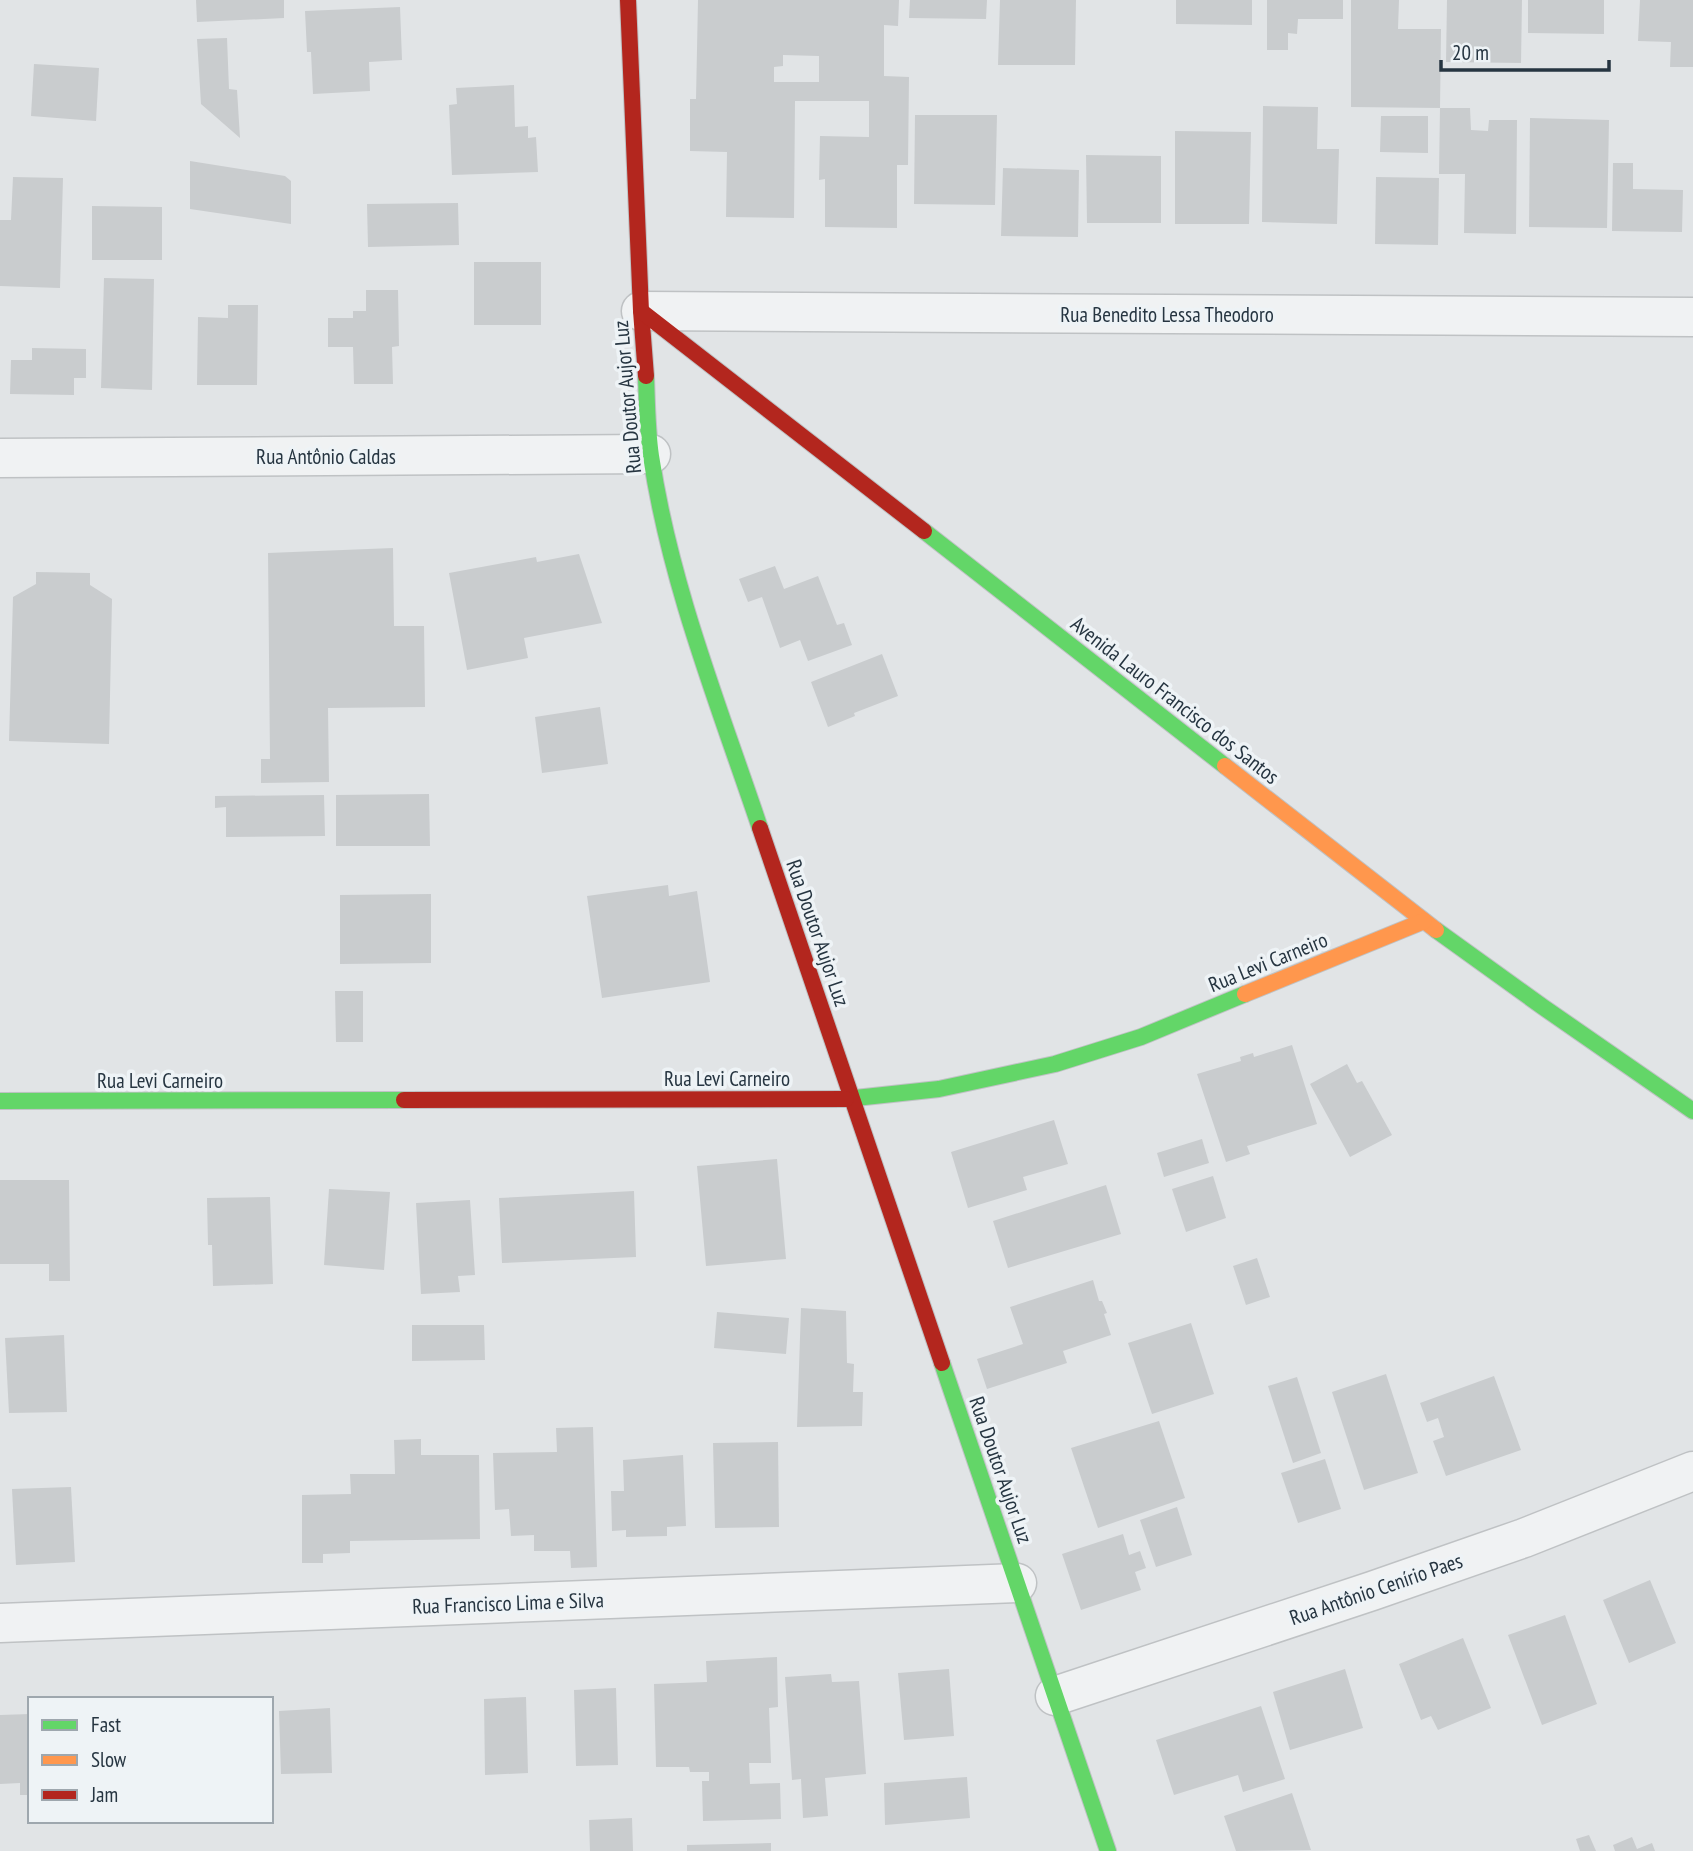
<svg xmlns="http://www.w3.org/2000/svg" width="1693" height="1851" viewBox="0 0 1693 1851" font-family="'PT Sans Narrow',sans-serif">
	<style>
		.building { fill: #c9ccce; fill-rule: evenodd }
		.lines { fill: none; stroke-linecap: round; stroke-linejoin: round }
		.street-casing { stroke: #bfc2c4; stroke-width: 41 }
		.fast-casing { stroke: #bfc2c4; stroke-width: 18 }
		.slow-casing { stroke: #bfc2c4; stroke-width: 18 }
		.jam-casing { stroke: #bfc2c4; stroke-width: 18 }
		.street { stroke: #f0f2f3; stroke-width: 38 }
		.fast { stroke: #63d668; stroke-width: 16 }
		.slow { stroke: #ff974d; stroke-width: 16 }
		.jam { stroke: #b3261e; stroke-width: 16 }
		.labels { text-anchor: middle; dominant-baseline: central; stroke-width: 7; stroke-linejoin: round; paint-order: stroke }
		.street-label { font-size: 21px; fill: #263541; stroke: #eef3f6 }
	</style>
	<rect width="100%" height="100%" fill="#e1e4e6"/>
	<g class="building">
		<path d="M196,0H284V18L197,22Z"/>
		<path d="M698,0H899L898,26L884,25V76L909,77L908,165H897V228L825,227V179L819,180L820,136L869,137V101H795L794,218L726,217L727,152L690,151V99H696ZM783,55L819,56V82H774V67L783,66Z"/>
		<path d="M910,0H987L986,19L909,18Z"/>
		<path d="M1000,0H1076L1075,65H998Z"/>
		<path d="M1176,0H1252V25L1176,24Z"/>
		<path d="M1267,0H1343V19H1298L1297,34L1288,33V50H1267Z"/>
		<path d="M1351,0H1399L1398,29H1441L1440,108L1351,107Z"/>
		<path d="M1447,0H1522L1521,63L1446,62Z"/>
		<path d="M1528,0H1604V34L1528,33Z"/>
		<path d="M1640,0H1693V67H1670L1671,42L1638,41Z"/>
		<path d="M400,7L402,60L369,62L370,91L313,94L311,52H307L305,11Z"/>
		<path d="M227,38L229,89L237,90L240,138L201,104L197,39Z"/>
		<path d="M34,64L99,68L96,121L31,116Z"/>
		<path d="M514,85L515,127L528,126V138L536,137L538,172L452,175L449,105L457,104L456,88Z"/>
		<path d="M1263,106L1318,107L1317,149H1339L1337,224L1262,222Z"/>
		<path d="M1440,108H1470L1471,130L1488,131L1489,120H1517L1516,234L1464,233L1465,174H1439Z"/>
		<path d="M915,115H997L995,205L914,204Z"/>
		<path d="M1381,116H1428V153L1380,152Z"/>
		<path d="M1530,118L1609,120L1607,228L1529,227Z"/>
		<path d="M1175,131L1251,132L1249,224H1175Z"/>
		<path d="M1086,155L1161,156V223H1087Z"/>
		<path d="M190,161L285,176L291,181V224L190,209Z"/>
		<path d="M1613,163H1633V189L1683,190L1682,232L1612,231Z"/>
		<path d="M1003,168L1079,170L1078,237L1001,236Z"/>
		<path d="M13,177L63,178L60,288L0,286V220H11Z"/>
		<path d="M1376,177L1439,178L1438,245L1375,244Z"/>
		<path d="M458,203L459,245L368,247L367,204Z"/>
		<path d="M92,206L162,207V260H92Z"/>
		<rect x="474" y="262" width="67" height="63"/>
		<path d="M104,278L154,279L152,390L101,388Z"/>
		<path d="M366,290H398L399,346L392,347L393,384H354L353,347H328V318H353V311H366Z"/>
		<path d="M228,305H258L257,385H197L198,317L228,318Z"/>
		<path d="M32,348L86,349V378H74V395L10,394L11,360H32Z"/>
		<path d="M393,548L394,626H424L425,707L328,708L329,782L261,783V759H270L268,553Z"/>
		<path d="M579,554L602,623L524,638L528,658L467,670L449,573L536,557L537,562Z"/>
		<path d="M775,566L784,589L818,576L837,625L844,623L852,645L808,661L800,640L780,648L762,597L748,602L739,579Z"/>
		<path d="M36,572L90,573V585L112,599L109,744L9,741L13,597L36,584Z"/>
		<path d="M882,654L898,696L854,713L855,716L828,727L811,682Z"/>
		<path d="M600,707L608,764L542,773L535,717Z"/>
		<path d="M429,794L430,846H336V795Z"/>
		<path d="M324,795L325,836L226,837V807L215,808V796Z"/>
		<path d="M668,885L669,896L697,891L710,982L602,998L587,896Z"/>
		<path d="M431,894V963L340,964V895Z"/>
		<path d="M335,991H363V1042H336Z"/>
		<path d="M1292,1045L1317,1124L1247,1146L1250,1154L1226,1162L1197,1074L1241,1061L1240,1057L1253,1053L1254,1057Z"/>
		<path d="M1347,1064L1357,1083L1362,1081L1392,1135L1350,1157L1310,1084Z"/>
		<path d="M1054,1120L1068,1164L1023,1177L1027,1190L968,1208L951,1152Z"/>
		<path d="M1202,1139L1209,1163L1164,1177L1157,1153Z"/>
		<path d="M777,1159L786,1259L706,1266L697,1166Z"/>
		<path d="M1213,1176L1226,1218L1186,1232L1172,1189Z"/>
		<path d="M0,1180H69L70,1281H49V1264H0Z"/>
		<path d="M1106,1185L1121,1234L1008,1268L993,1221Z"/>
		<path d="M329,1189L390,1192L384,1270L324,1265Z"/>
		<path d="M634,1191L636,1257L502,1263L499,1198Z"/>
		<path d="M270,1197L273,1284L213,1286L212,1245H208L207,1198Z"/>
		<path d="M470,1200L475,1275L458,1276L460,1292L421,1294L416,1203Z"/>
		<path d="M1257,1258L1270,1297L1246,1305L1233,1266Z"/>
		<path d="M1093,1280L1099,1301H1102L1107,1313L1104,1314L1111,1335L1063,1351L1067,1363L987,1389L977,1359L1023,1344L1010,1307Z"/>
		<path d="M801,1308L846,1311L847,1363L854,1364L853,1392H863L862,1426L797,1427Z"/>
		<path d="M717,1312L789,1318L786,1354L714,1348Z"/>
		<path d="M1191,1323L1214,1394L1152,1414L1128,1343Z"/>
		<path d="M412,1325H484L485,1360L412,1361Z"/>
		<path d="M64,1335L67,1412L9,1413L5,1338Z"/>
		<path d="M1386,1374L1418,1473L1364,1490L1332,1392Z"/>
		<path d="M1494,1376L1521,1450L1446,1476L1433,1441L1444,1437L1438,1418L1427,1422L1420,1403Z"/>
		<path d="M1297,1377L1321,1453L1293,1463L1268,1386Z"/>
		<path d="M1159,1421L1185,1498L1098,1528L1071,1448Z"/>
		<path d="M593,1427L597,1567L571,1568L570,1551H534V1535L511,1536L509,1509L495,1510L493,1453L557,1452L556,1428Z"/>
		<path d="M421,1439V1455H479L480,1539L350,1541V1553L323,1554V1563H302V1495L351,1494L350,1474H395L394,1440Z"/>
		<path d="M778,1442L779,1527L715,1528L713,1443Z"/>
		<path d="M683,1455L686,1526L667,1527V1536L626,1537V1530L612,1531L611,1491H624L623,1460Z"/>
		<path d="M1325,1459L1341,1509L1298,1523L1281,1473Z"/>
		<path d="M71,1487L75,1562L16,1565L12,1489Z"/>
		<path d="M1177,1507L1192,1555L1156,1567L1140,1520Z"/>
		<path d="M1123,1534L1129,1555L1140,1551L1146,1568L1135,1572L1141,1590L1081,1610L1062,1554Z"/>
		<path d="M1650,1580L1676,1643L1629,1663L1603,1600Z"/>
		<path d="M1565,1615L1597,1704L1542,1725L1508,1635Z"/>
		<path d="M1463,1638L1491,1708L1438,1730L1431,1716L1421,1720L1399,1664Z"/>
		<path d="M777,1657L778,1707L769,1708L771,1763H749L750,1784L780,1783L781,1819L703,1821L702,1781H709V1772H690L689,1767H656L654,1684L707,1682L706,1661Z"/>
		<path d="M949,1669L954,1736L904,1740L898,1673Z"/>
		<path d="M1345,1669L1363,1728L1290,1750L1273,1692Z"/>
		<path d="M831,1674L832,1682L859,1681L866,1774L825,1778L828,1816L803,1818L801,1779L792,1780L785,1677Z"/>
		<path d="M616,1688L618,1765L576,1766L574,1690Z"/>
		<path d="M526,1697L528,1773L485,1775L484,1699Z"/>
		<path d="M1261,1706L1285,1779L1243,1792L1238,1775L1174,1795L1156,1740Z"/>
		<path d="M330,1708L332,1773L281,1774L279,1711Z"/>
		<path d="M30,1714V1795H20V1783L0,1784V1715Z"/>
		<path d="M967,1777L970,1818L885,1825L884,1783Z"/>
		<path d="M1292,1793L1311,1850L1236,1851L1224,1816Z"/>
		<path d="M632,1818L633,1851H590L589,1820Z"/>
		<path d="M1589,1835L1596,1851H1580L1576,1839Z"/>
		<path d="M1632,1837L1637,1849L1652,1843L1655,1851H1615L1613,1845Z"/>
		<path d="M771,1843V1851H687V1845Z"/>
	</g>
	<g class="lines">
		<defs>
			<g id="street">
				<path d="M641,311L1693,317"/>
				<path d="M0,458L651,454"/>
				<path d="M0,1623L1017,1583"/>
				<path d="M1055,1696L1372,1591L1524,1538L1693,1471"/>
			</g>
			<g id="fast">
				<path d="M646,376C647,402 647,429 651,456C670,584 719,706 760,828"/>
				<path d="M924,531L1225,766"/>
				<path d="M1436,930L1543,1007L1693,1111"/>
				<path d="M846,1099L939,1089L1055,1064L1141,1037L1245,994"/>
				<path d="M0,1101L404,1100"/>
				<path d="M942,1363L1108,1851"/>
			</g>
			<g id="slow">
				<path d="M1225,766L1436,930"/>
				<path d="M1245,994L1424,921"/>
			</g>
			<g id="jam">
				<path d="M628,0L641,311L646,376"/>
				<path d="M641,311L924,531"/>
				<path d="M760,828L942,1363"/>
				<path d="M404,1100L846,1099"/>
			</g>
		</defs>
		<use href="#street" class="street-casing"/>
		<use href="#fast" class="fast-casing"/>
		<use href="#slow" class="slow-casing"/>
		<use href="#jam" class="jam-casing"/>
		<use href="#street" class="street"/>
		<use href="#fast" class="fast"/>
		<use href="#slow" class="slow"/>
		<use href="#jam" class="jam"/>
	</g>
	<g class="labels">
		<g class="street-label">
			<text x="1167" y="314">Rua Benedito Lessa Theodoro</text>
			<text transform="translate(627 397) rotate(-95)">Rua Doutor Aujor Luz</text>
			<text x="326" y="456">Rua Antônio Caldas</text>
			<text transform="translate(1175 700) rotate(38)">Avenida Lauro Francisco dos Santos</text>
			<text transform="translate(818 933) rotate(71)">Rua Doutor Aujor Luz</text>
			<text transform="translate(1268 962) rotate(-22)">Rua Levi Carneiro</text>
			<text x="727" y="1078">Rua Levi Carneiro</text>
			<text x="160" y="1080">Rua Levi Carneiro</text>
			<text transform="translate(1001 1470) rotate(71)">Rua Doutor Aujor Luz</text>
			<text transform="translate(1376 1589) rotate(-19)">Rua Antônio Cenírio Paes</text>
			<text transform="translate(508 1603) rotate(-2)">Rua Francisco Lima e Silva</text>
		</g>
	</g>
	<rect x="28" y="1697" width="245" height="126" fill="#eef3f6" stroke="#9ea7ae" stroke-width="2"/>
	<rect x="42" y="1720" width="35" height="10" fill="#63d668" stroke="#9ea7ae" stroke-width="2"/>
	<text x="91" y="1732" font-size="21" fill="#263541">Fast</text>
	<rect x="42" y="1755" width="35" height="10" fill="#ff974d" stroke="#9ea7ae" stroke-width="2"/>
	<text x="91" y="1767" font-size="21" fill="#263541">Slow</text>
	<rect x="42" y="1790" width="35" height="10" fill="#b3261e" stroke="#9ea7ae" stroke-width="2"/>
	<text x="91" y="1802" font-size="21" fill="#263541">Jam</text>
	<path d="M1441 60v10h168v-10" fill="none" stroke="#263541" stroke-width="3.5"/>
	<text x="1452" y="60" font-size="21" fill="#263541" stroke="#eef3f6" stroke-width="5" paint-order="stroke">20 m</text>
</svg>
